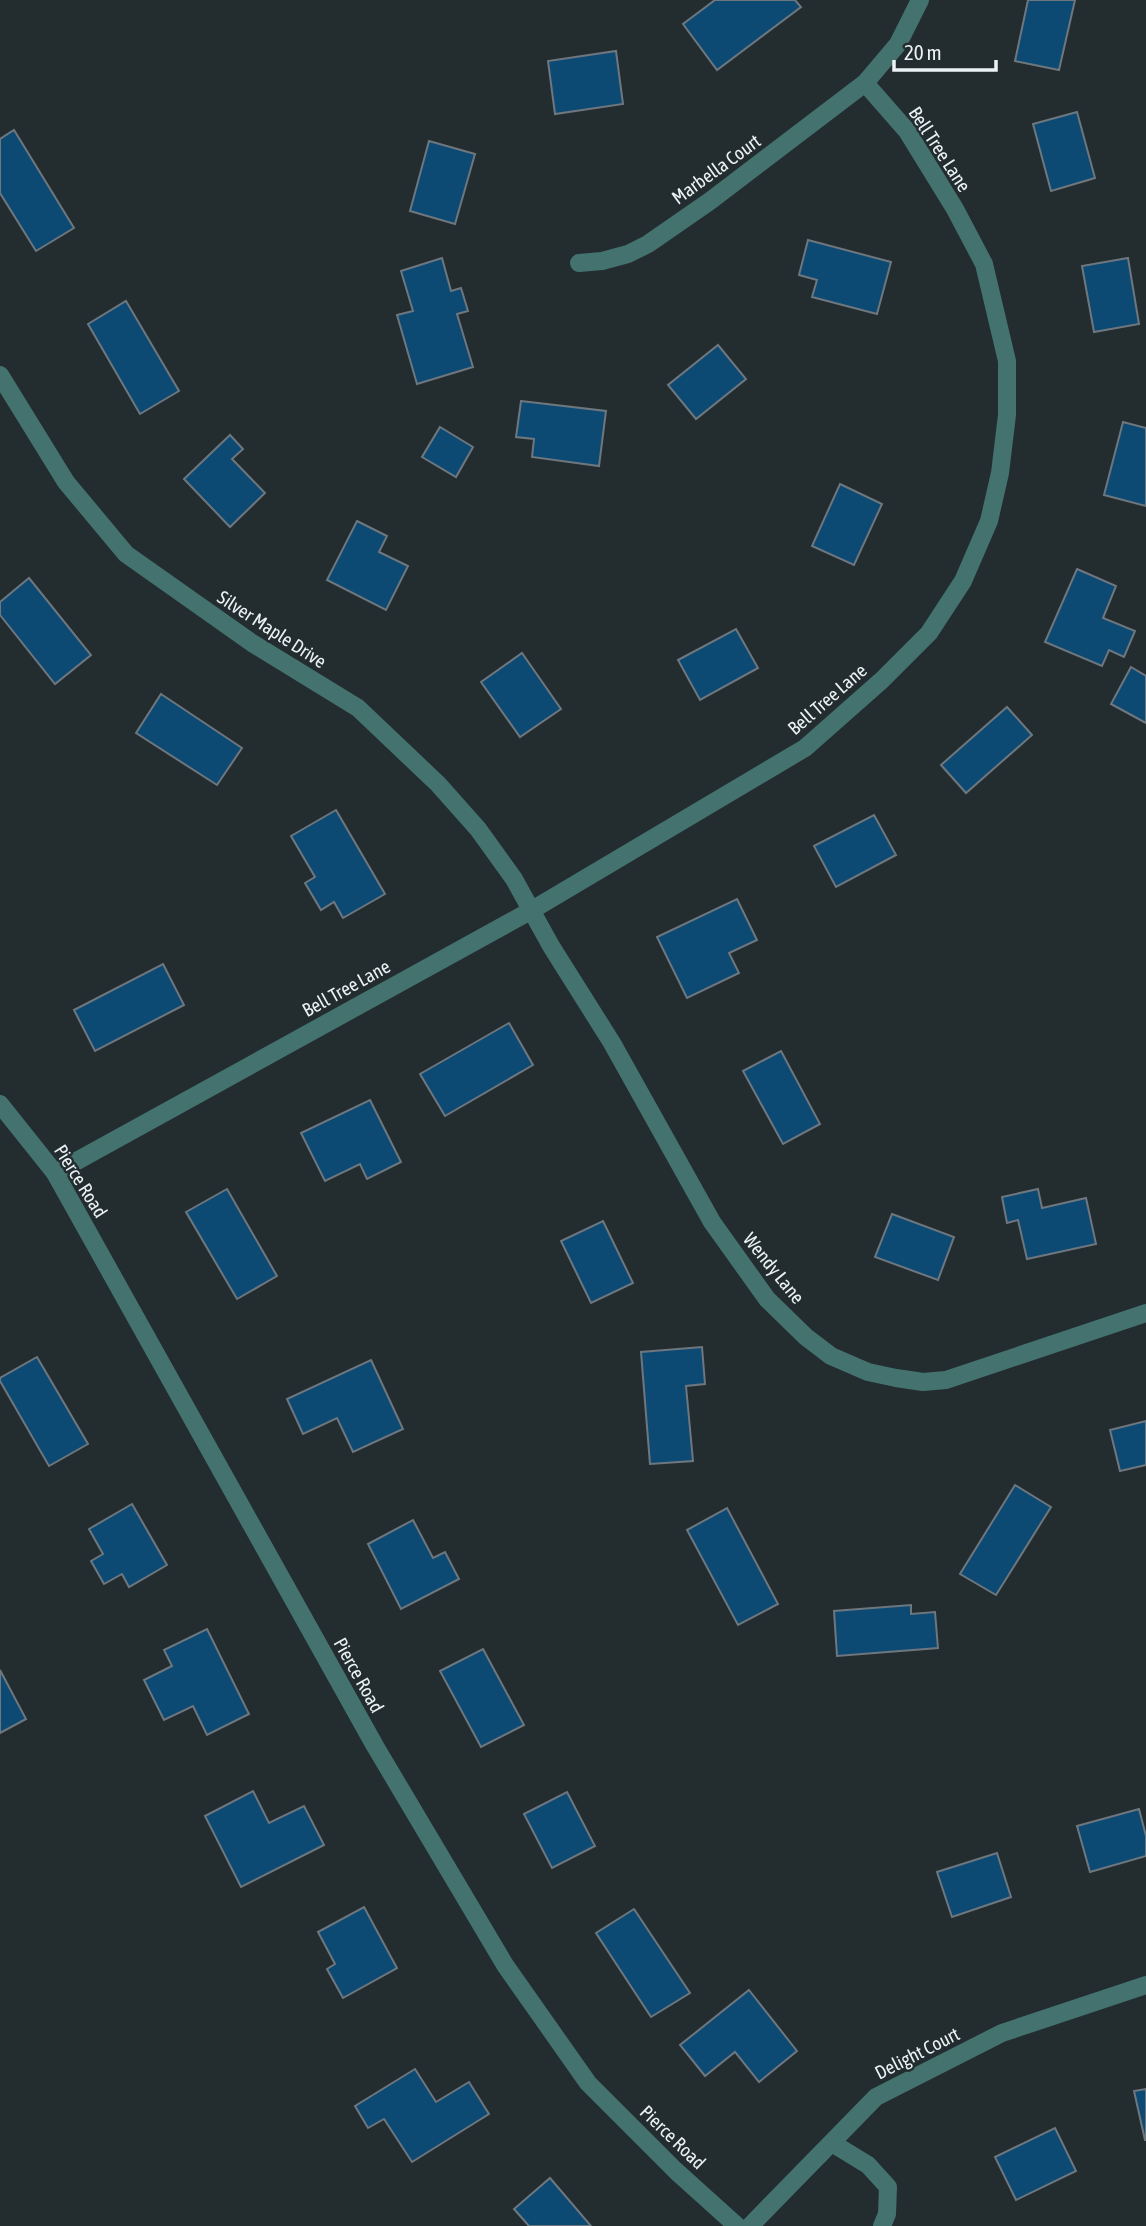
<svg xmlns="http://www.w3.org/2000/svg" width="1146" height="2226" viewBox="0 0 1146 2226" font-family="'Asap Condensed',sans-serif">
	<style>
		.building { fill: #0d4a73; stroke: #6e767e; stroke-width: 2 }
		.lines { fill: none; stroke-linecap: round; stroke-linejoin: round }
		.minor { stroke: #44726f; stroke-width: 18 }
		.labels { text-anchor: middle; dominant-baseline: central; stroke-width: 5; stroke-linejoin: round; paint-order: stroke }
		.street-label { font-size: 19px; fill: #ebf2f4; stroke: #232d30 }
	</style>
	<rect width="100%" height="100%" fill="#232d30"/>
	<g class="building">
		<path d="M715,0H795L801,7L717,70L683,24Z"/>
		<path d="M1028,0H1075L1059,70L1015,61Z"/>
		<path d="M616,51L623,104L555,114L548,61Z"/>
		<path d="M1077,112L1095,178L1051,191L1033,124Z"/>
		<path d="M14,130L74,228L36,251L0,193V139Z"/>
		<path d="M429,141L475,154L455,224L410,211Z"/>
		<path d="M808,240L891,262L877,314L812,297L817,280L799,275Z"/>
		<path d="M442,258L451,291L461,288L468,311L457,314L473,367L417,384L397,315L413,311L401,271Z"/>
		<path d="M1128,258L1139,324L1094,332L1082,266Z"/>
		<path d="M126,301L179,391L140,414L88,324Z"/>
		<path d="M718,345L746,379L696,419L668,385Z"/>
		<path d="M521,401L606,411L599,466L532,457L534,439L516,437Z"/>
		<path d="M1123,422L1146,428V506L1104,495Z"/>
		<path d="M440,427L473,447L456,477L422,457Z"/>
		<path d="M230,435L243,449L232,459L265,493L230,527L184,479Z"/>
		<path d="M840,484L882,504L854,565L812,546Z"/>
		<path d="M357,521L387,536L379,552L408,566L386,610L327,580Z"/>
		<path d="M1077,569L1116,586L1103,618L1135,631L1124,657L1109,650L1102,666L1045,642Z"/>
		<path d="M29,578L91,655L55,684L0,615V602Z"/>
		<path d="M736,629L758,668L700,700L678,660Z"/>
		<path d="M522,653L561,709L520,737L481,682Z"/>
		<path d="M1131,667L1146,676V723L1111,704Z"/>
		<path d="M161,694L242,748L217,785L136,733Z"/>
		<path d="M1007,707L1032,735L966,793L941,765Z"/>
		<path d="M336,810L385,894L343,918L334,902L321,910L305,883L315,877L291,836Z"/>
		<path d="M874,815L896,855L836,887L814,846Z"/>
		<path d="M737,899L757,940L729,953L739,973L687,998L657,937Z"/>
		<path d="M163,964L184,1005L95,1051L74,1010Z"/>
		<path d="M509,1023L533,1065L445,1116L420,1074Z"/>
		<path d="M781,1051L820,1124L783,1144L743,1071Z"/>
		<path d="M370,1100L401,1162L367,1179L360,1164L325,1181L301,1133Z"/>
		<path d="M227,1189L277,1276L237,1299L186,1212Z"/>
		<path d="M1038,1189L1042,1208L1086,1198L1096,1244L1027,1259L1018,1220L1007,1223L1002,1197Z"/>
		<path d="M892,1214L954,1237L938,1280L875,1257Z"/>
		<path d="M603,1221L633,1283L591,1303L561,1241Z"/>
		<path d="M702,1347L705,1384L686,1386L693,1461L650,1464L641,1352Z"/>
		<path d="M37,1357L88,1444L49,1466L0,1381V1378Z"/>
		<path d="M371,1360L403,1429L353,1452L337,1418L303,1434L287,1399Z"/>
		<path d="M1146,1421V1465L1120,1471L1110,1430Z"/>
		<path d="M1015,1485L1051,1507L996,1595L960,1574Z"/>
		<path d="M132,1504L167,1565L129,1587L122,1574L104,1584L91,1561L103,1554L89,1529Z"/>
		<path d="M727,1508L778,1604L738,1625L687,1530Z"/>
		<path d="M413,1520L433,1558L445,1552L459,1579L401,1609L368,1544Z"/>
		<path d="M911,1605V1614L935,1612L938,1648L837,1656L834,1611Z"/>
		<path d="M207,1629L249,1714L207,1735L193,1706L164,1720L144,1680L172,1666L164,1650Z"/>
		<path d="M483,1649L524,1725L481,1747L440,1671Z"/>
		<path d="M0,1670L26,1719L0,1733Z"/>
		<path d="M253,1791L269,1823L304,1806L324,1845L241,1887L205,1816Z"/>
		<path d="M567,1792L595,1846L552,1868L524,1814Z"/>
		<path d="M1139,1809L1146,1836V1856L1090,1872L1077,1826Z"/>
		<path d="M997,1853L1011,1897L952,1917L937,1872Z"/>
		<path d="M364,1907L397,1968L343,1998L327,1969L335,1964L318,1932Z"/>
		<path d="M634,1909L690,1993L651,2017L596,1933Z"/>
		<path d="M749,1990L797,2051L759,2082L735,2052L705,2076L680,2045Z"/>
		<path d="M415,2069L436,2102L469,2082L489,2114L412,2162L384,2119L368,2128L355,2106Z"/>
		<path d="M1146,2089V2140H1145L1134,2091Z"/>
		<path d="M1055,2128L1076,2171L1016,2200L995,2157Z"/>
		<path d="M550,2178L591,2226H529L514,2209Z"/>
	</g>
	<g class="lines">
		<g class="minor">
			<path d="M579,263L602,261L628,254L648,244L710,201L865,83L898,44L920,0"/>
			<path d="M0,375L66,482L126,554L252,643L358,708L438,784L478,829L514,879L551,946L612,1043L712,1222L767,1299L806,1337L831,1356L868,1372L896,1378L923,1382L946,1380L1146,1313"/>
			<path d="M0,1104L55,1173L375,1746L505,1965L588,2083L676,2171L737,2226"/>
			<path d="M55,1173L532,910L805,748L882,680L929,633L963,581L989,521L1000,473L1007,415V361L984,264L955,209L907,131L865,83"/>
			<path d="M832,2143L868,2165L888,2187L887,2214L882,2226"/>
			<path d="M750,2226L876,2097L1002,2033L1146,1985"/>
		</g>
	</g>
	<g class="labels">
		<g class="street-label">
			<text transform="translate(940 149) rotate(57)">Bell Tree Lane</text>
			<text transform="translate(716 169) rotate(-36)">Marbella Court</text>
			<text transform="translate(272 629) rotate(33)">Silver Maple Drive</text>
			<text transform="translate(827 699) rotate(-41)">Bell Tree Lane</text>
			<text transform="translate(346 988) rotate(-29)">Bell Tree Lane</text>
			<text transform="translate(81 1181) rotate(58)">Pierce Road</text>
			<text transform="translate(774 1268) rotate(51)">Wendy Lane</text>
			<text transform="translate(359 1675) rotate(61)">Pierce Road</text>
			<text transform="translate(917 2053) rotate(-27)">Delight Court</text>
			<text transform="translate(673 2137) rotate(44)">Pierce Road</text>
		</g>
	</g>
	<path d="M894 60v10h102v-10" fill="none" stroke="#ebf2f4" stroke-width="3.5"/>
	<text x="904" y="60" font-size="21" fill="#ebf2f4" stroke="#232d30" stroke-width="5" paint-order="stroke">20 m</text>
</svg>
